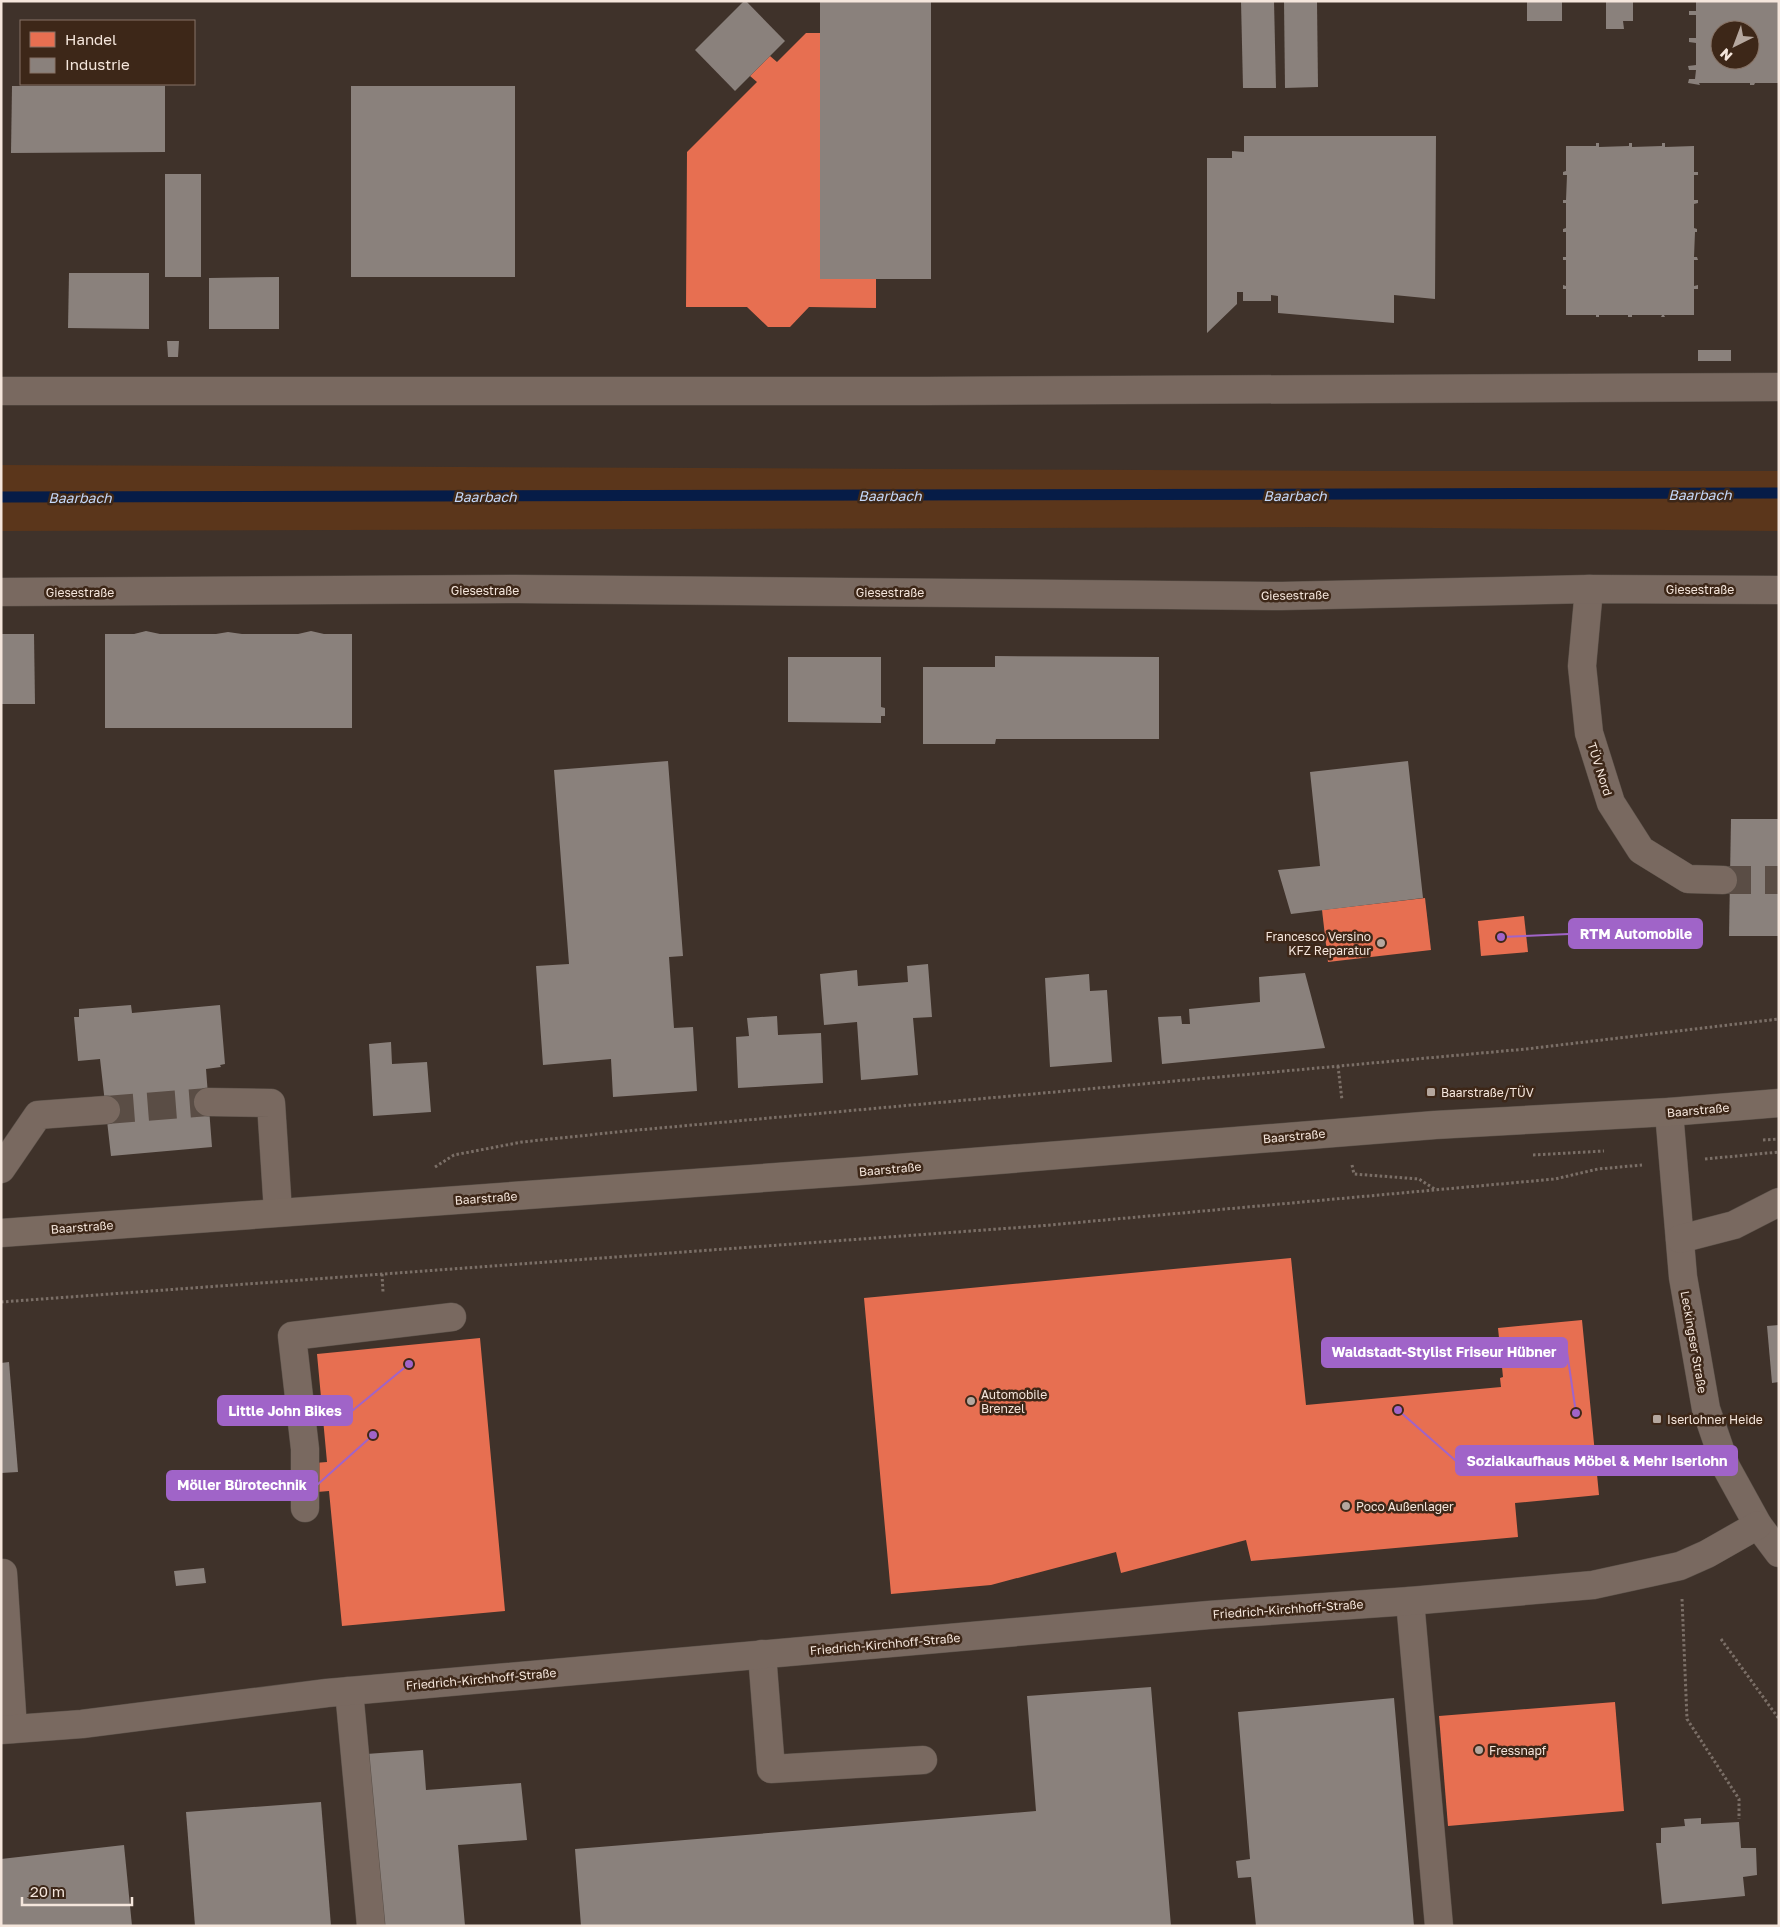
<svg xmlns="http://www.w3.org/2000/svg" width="1780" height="1927" viewBox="0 0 1780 1927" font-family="'Golos Text',sans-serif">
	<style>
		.green { fill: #5b361b }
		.shops { fill: #e76f51 }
		.industry { fill: #8a817c; fill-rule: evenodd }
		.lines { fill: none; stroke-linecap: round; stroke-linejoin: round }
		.stream { stroke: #061c47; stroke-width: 11 }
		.minor-tunnel { stroke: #5a4d45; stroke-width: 28; stroke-dasharray: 28 14; stroke-linecap: butt }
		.minor-casing { stroke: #5a5048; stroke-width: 29 }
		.major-casing { stroke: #5a5048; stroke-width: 29 }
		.path { stroke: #7b6f67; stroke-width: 3; stroke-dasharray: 2.5 2.5; stroke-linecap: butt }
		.minor { stroke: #796960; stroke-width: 28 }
		.major { stroke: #7a6a60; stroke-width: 28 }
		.poi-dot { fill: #b5a79e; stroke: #3d2718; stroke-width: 2 }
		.labels { text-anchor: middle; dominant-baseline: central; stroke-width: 5; stroke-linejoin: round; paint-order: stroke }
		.street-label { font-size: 12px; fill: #f5e6dc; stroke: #3d2718 }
		.poi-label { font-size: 12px; fill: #f5e6dc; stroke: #3d2718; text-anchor: start }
		.water-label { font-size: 14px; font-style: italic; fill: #c4d8f9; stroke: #3d2718 }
		.leader { fill: none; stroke: #a064c8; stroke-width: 2 }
		.callout-dot { fill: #a064c8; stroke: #3d2718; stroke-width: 2 }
		.callout { fill: #a064c8; stroke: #a064c8; stroke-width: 2 }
		.callout-label { font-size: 14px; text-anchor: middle; font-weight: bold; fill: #fff }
	</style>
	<rect width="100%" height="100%" fill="#3f322a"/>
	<path class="green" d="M1,465L1382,471H1779V531L1318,527L1,531Z"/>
	<g class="shops">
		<path d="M806,33H820V279H876V308L809,307L790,327H768L747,307H686L687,152L757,82L750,76L770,56L777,62Z"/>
		<path d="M1425,898L1431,950L1328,962L1322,910Z"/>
		<path d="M1524,916L1528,952L1481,956L1478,921Z"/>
		<path d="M1291,1258L1306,1405L1501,1387L1500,1378L1503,1377L1498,1328L1582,1320L1599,1495L1515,1503L1518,1537L1251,1561L1246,1540L1121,1573L1116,1552L991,1585L891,1594L864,1298Z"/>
		<path d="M480,1338L505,1611L342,1626L329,1491L317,1492L314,1463L327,1462L317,1354Z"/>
		<path d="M1615,1702L1624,1811L1448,1826L1439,1716Z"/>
	</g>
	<g class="industry">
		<path d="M744,1H746L785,41L735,91L695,50Z"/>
		<rect x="820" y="1" width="111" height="278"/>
		<path d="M1241,1H1274L1276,88H1243Z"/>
		<path d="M1284,1H1317L1318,87L1285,88Z"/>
		<rect x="1527" y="1" width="35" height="20"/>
		<path d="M1606,1H1633V21H1623L1624,29H1606Z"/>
		<path d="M1696,1H1779V83H1755L1754,85H1750V83H1699L1700,85L1688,83L1689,79H1695L1696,70H1689L1688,66L1696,65V43L1689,42V38H1696V15H1689V11H1696ZM1720,30H1750V60H1720Z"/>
		<path d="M12,86H165V152L11,153Z"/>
		<rect x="351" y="86" width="164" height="191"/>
		<path d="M1244,136H1436L1435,299L1394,295V323L1278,313V296L1271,295V301H1243V292H1237V304L1207,333V158H1232V151L1244,152Z"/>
		<path d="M1596,143H1599V147L1629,146V143H1632V147L1662,146V143H1665V147L1694,146V172H1698V175H1694V200H1698V203L1694,204V228L1697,229V232H1695L1694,257H1697L1698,260H1694V286L1698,285V289H1694V315H1664L1665,317H1661L1662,315H1632V317H1628V315H1599V317H1596V315H1566V289H1563V285L1566,286V260H1563V257H1566V232H1563V229L1566,228V203H1563V200H1566L1567,175H1563V172L1566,171V146H1596Z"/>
		<rect x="165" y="174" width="36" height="103"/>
		<path d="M69,273H149V329L68,328Z"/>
		<path d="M279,277V329H209V278Z"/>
		<path d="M167,341H179L178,357H168Z"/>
		<rect x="1698" y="350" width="33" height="11"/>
		<path d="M146,631L160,634H216L228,632L242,634H298L311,631L324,634H352V728H105V634H134Z"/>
		<path d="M1,634H34L35,704H1Z"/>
		<path d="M995,656L1159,657V739H996L995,744H923V667H995Z"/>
		<path d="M788,657H881V707L885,708V716H881V723L788,722Z"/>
		<path d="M668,761L683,956L669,957L674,1028L693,1027L697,1091L613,1097L611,1059L543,1065L536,966L569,964L554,770Z"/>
		<path d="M1408,761L1423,898L1291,914L1278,870L1320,866L1310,772Z"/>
		<path d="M1731,819H1779V936H1729Z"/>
		<path d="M928,964L932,1017L913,1018L918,1075L861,1080L857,1022L824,1025L820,974L857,970L858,986L908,982L907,966Z"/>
		<path d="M1305,973L1325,1048L1162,1064L1158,1017L1181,1016L1182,1024H1190L1189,1009L1260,1002L1259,977Z"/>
		<path d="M1089,974L1090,991L1107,990L1112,1062L1050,1067L1045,978Z"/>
		<path d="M131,1005L132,1013L220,1005L225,1064L220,1065L221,1067L206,1069L212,1147L111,1156L100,1059L78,1061L74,1017H79V1009Z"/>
		<path d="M777,1016L778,1035L821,1033L823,1083L738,1088L736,1037L749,1036L747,1018Z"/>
		<path d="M391,1042L392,1064L427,1062L431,1112L373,1116L369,1044Z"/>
		<path d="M1779,1325V1382L1772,1383L1767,1326Z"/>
		<path d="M9,1362L18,1472L1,1473V1363Z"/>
		<path d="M204,1568L206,1583L176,1586L174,1571Z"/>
		<path d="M1151,1687L1171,1926H581L575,1849L1036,1811L1027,1696Z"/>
		<path d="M1394,1698L1414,1926H1256L1251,1877L1238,1878L1236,1861L1250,1859L1238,1712Z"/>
		<path d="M423,1750L426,1790L521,1783L527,1840L458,1845L465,1926H380L366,1754Z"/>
		<path d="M321,1802L331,1926H195L186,1812Z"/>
		<path d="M1701,1818V1824L1739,1822L1741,1848H1756L1757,1875L1743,1877L1745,1896L1662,1904L1656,1843H1661V1828L1685,1826L1684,1819Z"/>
		<path d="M124,1845L132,1926H1V1859Z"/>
	</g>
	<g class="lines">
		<path class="stream" d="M1,497L1779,493"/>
		<g class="minor-tunnel">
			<path d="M1723,880H1779"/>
			<path d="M106,1110L208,1102"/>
		</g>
		<defs>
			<g id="minor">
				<path d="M1,391H925L1779,387"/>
				<path d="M1589,589L1582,666L1589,733L1611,803L1641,850L1688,879L1723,880"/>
				<path d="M1,592L517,589L1282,596L1589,589L1779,590"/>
				<path d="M208,1102L271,1103L278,1212"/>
				<path d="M1669,1112L1683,1277L1706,1409L1726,1467L1758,1525L1779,1553"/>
				<path d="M1,1169L38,1115L106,1110"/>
				<path d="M1680,1239L1734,1225L1779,1202"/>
				<path d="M305,1508V1449L292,1336L452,1317"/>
				<path d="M3,1573L13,1729"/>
				<path d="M1410,1601L1439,1926"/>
				<path d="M762,1654L771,1769L923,1760"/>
				<path d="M349,1691L371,1926"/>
				<path d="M1,1730L82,1724L327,1693L1209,1615L1410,1601L1593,1585L1680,1566L1707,1554L1758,1525"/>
			</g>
			<path id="major" d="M1,1233L860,1171L1435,1125L1669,1112L1779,1103"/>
		</defs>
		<use href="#minor" class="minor-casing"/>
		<use href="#major" class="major-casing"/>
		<g class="path">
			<path d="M1338,1066L1342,1100"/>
			<path d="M1763,1140L1779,1139"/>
			<path d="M1533,1155L1604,1151"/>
			<path d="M1705,1159L1779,1152"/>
			<path d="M1352,1165L1354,1174L1419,1179L1436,1190"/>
			<path d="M435,1167L454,1155L522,1142L627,1131L1526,1049L1779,1019"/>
			<path d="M382,1274L383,1292"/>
			<path d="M1,1302L1039,1226L1555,1179L1598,1169L1642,1165"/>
			<path d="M1682,1599L1687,1719L1739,1799V1819"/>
			<path d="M1721,1639L1779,1719"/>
		</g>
		<use href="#minor" class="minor"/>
		<use href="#major" class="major"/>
	</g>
	<g class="poi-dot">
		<circle cx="1381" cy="943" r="5"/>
		<rect x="1426" y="1087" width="10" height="10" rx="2.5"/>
		<circle cx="971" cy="1401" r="5"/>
		<rect x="1652" y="1414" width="10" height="10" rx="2.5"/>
		<circle cx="1346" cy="1506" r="5"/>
		<circle cx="1479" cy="1750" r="5"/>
	</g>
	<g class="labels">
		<g class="street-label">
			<text x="1700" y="589">Giesestraße</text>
			<text x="485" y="590">Giesestraße</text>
			<text x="80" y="592">Giesestraße</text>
			<text x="890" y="592">Giesestraße</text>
			<text transform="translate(1295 595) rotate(-1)">Giesestraße</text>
			<text transform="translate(1600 769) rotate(72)">TÜV Nord</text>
			<text transform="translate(1698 1110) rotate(-5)">Baarstraße</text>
			<text transform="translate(1294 1136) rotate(-5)">Baarstraße</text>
			<text transform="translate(890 1169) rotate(-5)">Baarstraße</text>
			<text transform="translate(486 1198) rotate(-4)">Baarstraße</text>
			<text transform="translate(82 1227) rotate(-4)">Baarstraße</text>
			<text transform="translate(1694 1342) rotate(80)">Leckingser Straße</text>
			<text transform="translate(1288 1609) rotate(-4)">Friedrich-Kirchhoff-Straße</text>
			<text transform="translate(885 1644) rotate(-5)">Friedrich-Kirchhoff-Straße</text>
			<text transform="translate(481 1679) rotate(-5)">Friedrich-Kirchhoff-Straße</text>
		</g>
		<g class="poi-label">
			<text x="1371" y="936" text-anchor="end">Francesco Versino<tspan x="1371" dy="14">KFZ Reparatur</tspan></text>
			<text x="1441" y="1092">Baarstraße/TÜV</text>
			<text x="981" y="1394">Automobile<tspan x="981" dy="14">Brenzel</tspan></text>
			<text x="1667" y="1419">Iserlohner Heide</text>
			<text x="1356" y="1506">Poco Außenlager</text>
			<text x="1489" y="1750">Fressnapf</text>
		</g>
		<g class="water-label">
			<text x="1700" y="494">Baarbach</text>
			<text x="890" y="495">Baarbach</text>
			<text x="1295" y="495">Baarbach</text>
			<text x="485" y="496">Baarbach</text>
			<text x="80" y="497">Baarbach</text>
		</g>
	</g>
	<path class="leader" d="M1501 937L1569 934M1576 1413L1567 1352M409 1364L352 1411M1398 1410L1456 1461M373 1435L317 1485"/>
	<g class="callout-dot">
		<circle cx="1501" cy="937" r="5"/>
		<circle cx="1576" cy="1413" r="5"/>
		<circle cx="409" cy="1364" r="5"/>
		<circle cx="1398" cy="1410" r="5"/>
		<circle cx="373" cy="1435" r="5"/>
	</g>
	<g class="callout">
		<rect x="1569" y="919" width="133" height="29" rx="5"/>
		<rect x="1322" y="1338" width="245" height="29" rx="5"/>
		<rect x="218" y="1396" width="134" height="29" rx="5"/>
		<rect x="1456" y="1446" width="281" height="29" rx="5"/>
		<rect x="167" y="1471" width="150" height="29" rx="5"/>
	</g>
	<g class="callout-label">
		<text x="1636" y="939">RTM Automobile</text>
		<text x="1444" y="1357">Waldstadt-Stylist Friseur Hübner</text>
		<text x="285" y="1416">Little John Bikes</text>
		<text x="1597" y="1466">Sozialkaufhaus Möbel &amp; Mehr Iserlohn</text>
		<text x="242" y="1490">Möller Bürotechnik</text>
	</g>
	<rect width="1780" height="1927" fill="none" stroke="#f5e6dc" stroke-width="5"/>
	<rect x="20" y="20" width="175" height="65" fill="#3d2718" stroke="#877366"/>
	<rect x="30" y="32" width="25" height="15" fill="#e76f51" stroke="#877366"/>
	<text x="65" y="45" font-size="15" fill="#f5e6dc">Handel</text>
	<rect x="30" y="58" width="25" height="15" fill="#8a817c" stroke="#877366"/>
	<text x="65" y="70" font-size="15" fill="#f5e6dc">Industrie</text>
	<g transform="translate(1735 45) rotate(222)"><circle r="24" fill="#3d2718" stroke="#877366"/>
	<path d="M0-4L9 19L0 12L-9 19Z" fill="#b5a79e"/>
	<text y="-8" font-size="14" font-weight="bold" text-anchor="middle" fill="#f5e6dc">N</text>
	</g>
	<path d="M22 1897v8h110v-8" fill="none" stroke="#f5e6dc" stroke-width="2.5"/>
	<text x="30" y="1897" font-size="15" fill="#f5e6dc" stroke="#3d2718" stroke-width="4" paint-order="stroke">20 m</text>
</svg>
